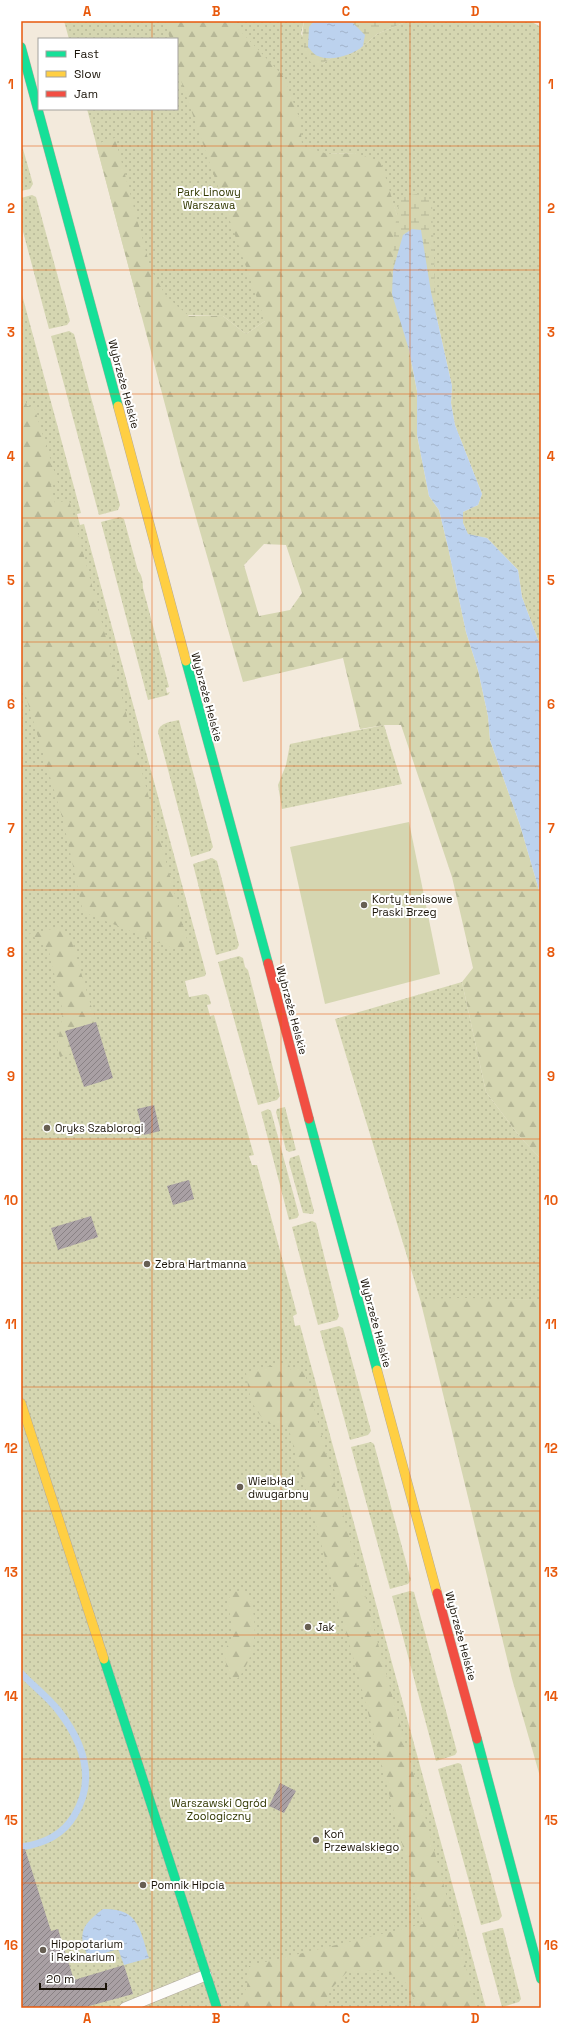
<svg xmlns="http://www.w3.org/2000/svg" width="562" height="2029" viewBox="0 0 562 2029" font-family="'Space Grotesk',sans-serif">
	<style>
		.grass { fill: url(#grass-dots) }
		.forest { fill: url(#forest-firs); fill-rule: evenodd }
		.wetland { fill: url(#wetland-marsh) }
		.pitch { fill: #d5d6b1 }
		.water { fill: url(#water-ripples) }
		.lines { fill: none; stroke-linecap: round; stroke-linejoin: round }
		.stream { stroke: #bcd2ee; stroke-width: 7 }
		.building { fill: url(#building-hatch) }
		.lane-casing { stroke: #b2aa9e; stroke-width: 12 }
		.fast-casing { stroke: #b2aa9e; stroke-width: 10 }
		.slow-casing { stroke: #b2aa9e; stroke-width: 10 }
		.jam-casing { stroke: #b2aa9e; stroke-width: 10 }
		.lane { stroke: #fdfcfa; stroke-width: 11 }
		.fast { stroke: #16e098; stroke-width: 9 }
		.slow { stroke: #ffcf43; stroke-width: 9 }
		.jam { stroke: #f24e42; stroke-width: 9 }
		.grid { fill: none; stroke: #e8590c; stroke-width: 1; stroke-opacity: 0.55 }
		.poi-dot { fill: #675f53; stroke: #fff; stroke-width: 1.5 }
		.labels { text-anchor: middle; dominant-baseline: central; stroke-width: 4; stroke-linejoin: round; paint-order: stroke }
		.park-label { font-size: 11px; fill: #313700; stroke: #fff }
		.street-label { font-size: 11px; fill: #1b1409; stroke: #fff }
		.poi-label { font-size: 11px; fill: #1b1409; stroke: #fff; text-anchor: start }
		.neatline { fill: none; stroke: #e8590c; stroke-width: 1.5 }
		.grid-label { font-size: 13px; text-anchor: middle; font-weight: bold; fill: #e8590c }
	</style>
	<defs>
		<pattern id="grass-dots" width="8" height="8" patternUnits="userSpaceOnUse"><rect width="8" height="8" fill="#d5d6b1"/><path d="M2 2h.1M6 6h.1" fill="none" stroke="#b6b797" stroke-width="1.8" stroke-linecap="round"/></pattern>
		<pattern id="forest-firs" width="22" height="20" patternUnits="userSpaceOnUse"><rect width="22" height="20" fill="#d5d6b1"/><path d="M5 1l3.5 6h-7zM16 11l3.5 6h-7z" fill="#b6b797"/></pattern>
		<pattern id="wetland-marsh" width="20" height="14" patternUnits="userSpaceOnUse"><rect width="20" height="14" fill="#d5d6b1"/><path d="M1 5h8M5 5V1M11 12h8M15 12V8" fill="none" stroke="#b6b797"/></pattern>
		<pattern id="water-ripples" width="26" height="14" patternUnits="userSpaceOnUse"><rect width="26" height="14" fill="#bcd2ee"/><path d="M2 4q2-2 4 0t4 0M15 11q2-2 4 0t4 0" fill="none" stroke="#a1b3cb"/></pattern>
		<pattern id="building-hatch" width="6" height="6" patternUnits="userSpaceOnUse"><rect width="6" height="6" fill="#a9a0a4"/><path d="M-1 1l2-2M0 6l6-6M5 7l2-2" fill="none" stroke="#898184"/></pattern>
	</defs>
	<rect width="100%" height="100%" fill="#f3eadc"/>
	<g class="grass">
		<path d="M64,21H304L301,34L322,64L333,57L355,53L377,34L408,21H530L541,27V648L522,597L518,570L487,538L468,535L463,523V512L478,505L482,494L455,425L451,403L452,386L431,292L403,235L386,181L355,153L328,154L265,321L246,334L223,316L141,314L87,109H177V39H69Z"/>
		<path d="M21,142L33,184L30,189L21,191Z"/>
		<path d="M32,195L36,197L70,321L67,325L49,329L21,224V198Z"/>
		<path d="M21,291L81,513L77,514L80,525L84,524L206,973L205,976L185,981L189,997L206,994L209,996L211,1004L207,1005L210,1016L214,1015L254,1155L249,1156L252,1165H257L297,1314L293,1316L295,1326L300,1325L486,2008H21Z"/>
		<path d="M69,331L74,334L120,505L118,510L99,515L51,336Z"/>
		<path d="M120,517L124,519L138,571C142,574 143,583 143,588L169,687L166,688L167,693L170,692L168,695L148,700L101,522Z"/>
		<path d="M179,720L213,847L210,851L191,857L158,732C159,723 170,722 179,720Z"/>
		<path d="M384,725L402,784L282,809L278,785L286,765L290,744Z"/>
		<path d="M212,858L217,861L239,945L237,949L216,955L193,864Z"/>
		<path d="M239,956L243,958L245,967L248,970L280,1096L277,1100L258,1105L218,962Z"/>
		<path d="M462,982L486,1092L520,1137L541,1159V1300L420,1299L335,1019Z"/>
		<path d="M285,1107L296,1150L289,1152L286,1150L276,1112L277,1109Z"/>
		<path d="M268,1109L271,1111L299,1215L297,1218L289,1220L261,1112Z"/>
		<path d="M299,1155L314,1211L313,1214L303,1213L289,1163L290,1158Z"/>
		<path d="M312,1221L316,1223L339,1316L337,1320L318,1325L292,1227Z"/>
		<path d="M339,1326L343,1328L371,1431L368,1435L350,1440L320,1331Z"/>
		<path d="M371,1442L374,1444L411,1580L408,1584L390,1589L351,1447Z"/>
		<path d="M410,1591L414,1592L457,1752L455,1755L436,1761L392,1596Z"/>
		<path d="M458,1763L461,1764L502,1916L499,1920L481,1925L438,1769Z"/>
		<path d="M500,1928H503L521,1999L519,2002L502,2007L482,1933Z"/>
	</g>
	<g class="forest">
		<path d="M165,21H231L284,77L300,120L302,146L328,154L355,153L381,162L403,235L409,350L417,391V435L429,496L439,510L448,547L466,632L478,670L488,716L490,740L520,825L541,897V1159L520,1137L486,1092L462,982L473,968L452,877L401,725H384L360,729L343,658L243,682L181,465L96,144L115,138L151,270L166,296L189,316H223L246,334L265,321L183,87L177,66V39H170ZM264,544L286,545L302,593L290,610L259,616L244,565Z"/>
		<path d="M21,383L27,406L34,407L58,483L51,485L55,503L69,500L189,947L175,949L83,912L63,820L21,680Z"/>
		<path d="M61,927L70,936L96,1022L66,1031L72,1053L60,1057L57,1047L63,1012L49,951L40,940L28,934Z"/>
		<path d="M463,1298L541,1300V1780L512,1679L420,1299Z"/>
		<path d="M288,1362L291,1370L303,1367L477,2008H418L406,1983L384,1970L347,1972L331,1989L323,2008H240L238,2003L247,1987L249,1966L423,1924L359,1678L289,1430L287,1424H269C251,1409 249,1394 246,1372Z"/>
		<path d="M233,1591L248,1593C257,1616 258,1647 244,1669C241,1674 240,1678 234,1680L228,1676L224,1651L233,1637L228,1600Z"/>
	</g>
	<g class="wetland">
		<path d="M304,21H408L377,34L355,53L333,57L322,64L311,63C302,48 301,38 304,21Z"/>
		<path d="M422,193L432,201L436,315L393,270L394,233L400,197Z"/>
	</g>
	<path class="pitch" d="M409,822L440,974L325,1004L290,847Z"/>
	<g class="water">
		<path d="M314,21H351L365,35L363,46C353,55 331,62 318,56C314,55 311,50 308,47L309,27Z"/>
		<path d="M412,229L421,230L431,292L452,386L451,403L455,425L482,494L478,505L463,512V523L468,534L487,538L518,570L522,597L541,648V897L520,825L490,740L488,716L478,670L466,632L448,547L439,510L429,496L417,435V391L409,350L392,294L393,270L403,235Z"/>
		<path d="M103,1909C139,1908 140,1930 149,1958L124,1965L118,1949L89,1958C76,1933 83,1924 103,1909Z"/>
	</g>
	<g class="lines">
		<path class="stream" d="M21,1673C33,1686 47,1696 58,1710C83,1742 97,1779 74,1816C62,1836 43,1844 21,1847"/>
	</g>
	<g class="building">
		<path d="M96,1022L113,1078L84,1087L65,1031Z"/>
		<path d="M154,1105L160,1131L144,1135L137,1109Z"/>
		<path d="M189,1180L194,1199L173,1205L167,1186Z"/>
		<path d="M91,1216L98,1237L58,1250L51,1228Z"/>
		<path d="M280,1783L296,1791L284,1813L269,1806Z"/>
		<path d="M21,1849H25L51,1931L58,1929L74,1980L124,1965L133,1994L82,2008H21Z"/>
	</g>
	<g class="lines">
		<defs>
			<path id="lane" d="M125,2008L206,1975"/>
			<g id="fast">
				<path d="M21,47L118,406"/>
				<path d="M186,661L268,963"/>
				<path d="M309,1119L377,1370"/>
				<path d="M104,1659L217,2008"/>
				<path d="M477,1739L541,1979"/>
			</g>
			<g id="slow">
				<path d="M118,406L186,661"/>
				<path d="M377,1370L437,1593"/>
				<path d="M21,1403L104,1659"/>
			</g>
			<g id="jam">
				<path d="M268,963L309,1119"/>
				<path d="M437,1593L477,1739"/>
			</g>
		</defs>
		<use href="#lane" class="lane-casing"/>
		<use href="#fast" class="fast-casing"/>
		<use href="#slow" class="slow-casing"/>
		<use href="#jam" class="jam-casing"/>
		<use href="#lane" class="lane"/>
		<use href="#fast" class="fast"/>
		<use href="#slow" class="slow"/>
		<use href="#jam" class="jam"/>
	</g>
	<path class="grid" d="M152,21V39M281,21V2008M410,21V2008M152,109V2008M21,146H541M21,270H541M21,394H541M21,518H541M21,642H541M21,766H541M21,890H541M21,1014H541M21,1139H541M21,1263H541M21,1387H541M21,1511H541M21,1635H541M21,1759H541M21,1883H541"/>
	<g class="poi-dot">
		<circle cx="364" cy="905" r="4"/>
		<circle cx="47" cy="1128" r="4"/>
		<circle cx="147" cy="1264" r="4"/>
		<circle cx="240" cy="1487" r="4"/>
		<circle cx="308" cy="1627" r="4"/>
		<circle cx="316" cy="1840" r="4"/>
		<circle cx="143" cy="1885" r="4"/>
		<circle cx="43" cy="1950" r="4"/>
	</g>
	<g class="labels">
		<g class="park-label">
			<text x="209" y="192">Park Linowy<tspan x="209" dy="13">Warszawa</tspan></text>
			<text x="219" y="1803">Warszawski Ogród<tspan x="219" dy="13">Zoologiczny</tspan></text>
		</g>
		<g class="street-label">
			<text transform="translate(124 384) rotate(75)">Wybrzeże Helskie</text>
			<text transform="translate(207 697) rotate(75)">Wybrzeże Helskie</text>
			<text transform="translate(292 1010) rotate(75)">Wybrzeże Helskie</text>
			<text transform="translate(376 1323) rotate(75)">Wybrzeże Helskie</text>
			<text transform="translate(461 1636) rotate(75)">Wybrzeże Helskie</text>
		</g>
		<g class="poi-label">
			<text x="372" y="899">Korty tenisowe<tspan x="372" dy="13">Praski Brzeg</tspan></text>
			<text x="55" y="1128">Oryks Szablorogi</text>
			<text x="155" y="1264">Zebra Hartmanna</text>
			<text x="248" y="1481">Wielbłąd<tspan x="248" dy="13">dwugarbny</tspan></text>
			<text x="316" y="1627">Jak</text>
			<text x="324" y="1834">Koń<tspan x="324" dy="13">Przewalskiego</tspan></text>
			<text x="151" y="1885">Pomnik Hipcia</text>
			<text x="51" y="1944">Hipopotarium<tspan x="51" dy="13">i Rekinarium</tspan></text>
		</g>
	</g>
	<rect width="562" height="2029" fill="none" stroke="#ffffff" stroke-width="44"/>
	<rect x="38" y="38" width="140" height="72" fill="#ffffff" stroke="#a4a19d"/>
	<rect x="46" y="51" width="20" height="6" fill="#16e098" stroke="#a4a19d"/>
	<text x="74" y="58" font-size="12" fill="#1b1409">Fast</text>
	<rect x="46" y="71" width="20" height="6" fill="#ffcf43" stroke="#a4a19d"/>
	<text x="74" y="78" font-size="12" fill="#1b1409">Slow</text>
	<rect x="46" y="91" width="20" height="6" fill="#f24e42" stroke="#a4a19d"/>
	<text x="74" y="98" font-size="12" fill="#1b1409">Jam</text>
	<path d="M40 1983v6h66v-6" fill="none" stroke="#1b1409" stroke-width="2"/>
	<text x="46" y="1983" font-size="12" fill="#1b1409" stroke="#ffffff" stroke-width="3" paint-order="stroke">20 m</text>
	<rect x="22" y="22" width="518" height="1985" class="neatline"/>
	<g class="grid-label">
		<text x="87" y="16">A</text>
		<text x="216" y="16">B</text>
		<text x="346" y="16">C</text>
		<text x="475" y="16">D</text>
		<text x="11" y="89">1</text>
		<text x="551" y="89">1</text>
		<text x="11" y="213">2</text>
		<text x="551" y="213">2</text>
		<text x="11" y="337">3</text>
		<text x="551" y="337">3</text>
		<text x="11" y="461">4</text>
		<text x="551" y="461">4</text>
		<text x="11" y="585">5</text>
		<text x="551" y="585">5</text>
		<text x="11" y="709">6</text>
		<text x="551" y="709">6</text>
		<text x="11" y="833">7</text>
		<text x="551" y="833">7</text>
		<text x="11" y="957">8</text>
		<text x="551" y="957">8</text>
		<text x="11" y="1081">9</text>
		<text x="551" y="1081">9</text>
		<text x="11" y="1205">10</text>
		<text x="551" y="1205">10</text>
		<text x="11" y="1329">11</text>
		<text x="551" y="1329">11</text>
		<text x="11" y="1453">12</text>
		<text x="551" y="1453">12</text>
		<text x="11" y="1577">13</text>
		<text x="551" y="1577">13</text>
		<text x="11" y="1701">14</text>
		<text x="551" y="1701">14</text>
		<text x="11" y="1825">15</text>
		<text x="551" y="1825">15</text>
		<text x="11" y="1950">16</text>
		<text x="551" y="1950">16</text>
		<text x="87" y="2023">A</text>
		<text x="216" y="2023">B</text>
		<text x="346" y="2023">C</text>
		<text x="475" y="2023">D</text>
	</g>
</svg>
